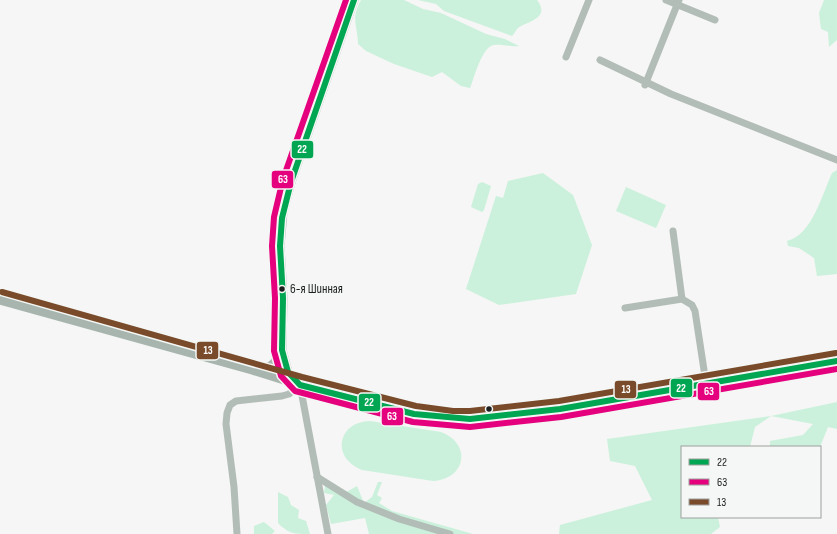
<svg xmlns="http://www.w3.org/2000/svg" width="837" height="534" viewBox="0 0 837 534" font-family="'Sofia Sans Condensed',sans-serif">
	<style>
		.green { fill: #cbf1dc }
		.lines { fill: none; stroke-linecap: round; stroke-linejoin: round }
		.minor { stroke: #b3bdb7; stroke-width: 7 }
		.major { stroke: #a8b5ae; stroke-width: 9 }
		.bus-1-casing { stroke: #f4f7f5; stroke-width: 9 }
		.bus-2-casing { stroke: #f4f7f5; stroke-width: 9 }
		.bus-3-casing { stroke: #f4f7f5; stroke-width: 9 }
		.bus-1 { stroke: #00a651; stroke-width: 6 }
		.bus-2 { stroke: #e5007d; stroke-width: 6 }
		.bus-3 { stroke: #7a4b2a; stroke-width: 6 }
		.bus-dot { fill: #1c1d1c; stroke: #f4f7f5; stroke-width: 1.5 }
		.labels { text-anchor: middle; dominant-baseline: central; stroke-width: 3.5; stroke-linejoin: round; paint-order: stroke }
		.bus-label { font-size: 13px; fill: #1c1d1c; stroke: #f4f7f5; text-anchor: start }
		.line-badge { stroke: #f4f7f5; stroke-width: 1.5 }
		.badge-label { font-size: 11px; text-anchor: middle; font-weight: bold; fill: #fff }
	</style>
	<rect width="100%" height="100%" fill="#f5f6f5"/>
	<g class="green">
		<path d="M361,0H404L423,9L441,13L486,34L505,39L519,46C510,47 502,44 494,45C482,46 474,78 470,88L461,86L442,72L432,77L394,64L366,51L358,44C358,25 350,20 361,0Z"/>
		<path d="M418,0H537C552,19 524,22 518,28C516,30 514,34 512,36L444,11L436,4Z"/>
		<path d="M824,0H837V40L829,47L828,32L821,29L819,13Z"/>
		<path d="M837,170V274L817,276L814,258L799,248L788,246L787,241C812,235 822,195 832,173Z"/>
		<path d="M543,173L573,195L592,245L576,294L499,305L466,289L496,196L503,198L508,181Z"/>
		<path d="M482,182L491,186L484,210L482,212L471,207L478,184Z"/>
		<path d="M626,187L666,205L656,228L616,211Z"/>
		<path d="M837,402V429L828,427L820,447H770V441L803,435L813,424L771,416L755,427L750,447H682V517H718L720,527L711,534H559L560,525L652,500L635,466L610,461L607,439L771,416Z"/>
		<path d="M370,421L441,432C472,444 466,479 433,481L362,470C331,458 337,422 370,421Z"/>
		<path d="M326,479L343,494L357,486L364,503L372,497L378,482H382L377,495L382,498L379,503L392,511L473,534H369L365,518L331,524L326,505L334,495L324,493Z"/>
		<path d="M278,492L288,497L291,505L299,510L298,518L306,521L310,534C294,534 289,534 278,523Z"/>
		<path d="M264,522L275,531L272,534H254V526Z"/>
	</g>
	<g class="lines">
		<g class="minor">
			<path d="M666,0L715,20"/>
			<path d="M566,57L589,0"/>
			<path d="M600,60L671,94L837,160"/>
			<path d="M645,85L679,0"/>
			<path d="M673,231L682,299"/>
			<path d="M625,308L682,299L692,305L695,311L706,383"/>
			<path d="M300,385L328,534"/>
			<path d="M317,477L357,502L399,519L450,534"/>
			<path d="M237,534L234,487L226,424L227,413L230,405L236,401L282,396L289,394L300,385"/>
		</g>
		<g class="major">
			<path d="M0,300L252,370L300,385L414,414L452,419H470L560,409L837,361"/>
			<path d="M257,369C272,369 276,362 282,350"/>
			<path d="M298,384L288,372L282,350L283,298L280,246L283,212L291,182L354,0"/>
		</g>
		<defs>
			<path id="bus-1" d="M354,0L291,182L282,218L280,246L283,298L282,350L288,372L300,385L414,414L470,419L560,409L837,361"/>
			<path id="bus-2" d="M346,0L283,179L274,217L272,246L275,298L274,351L281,376L295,391L413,422L470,427L561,417L837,369"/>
			<path id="bus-3" d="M2,292L302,377L416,406L453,411H470L559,401L836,353"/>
		</defs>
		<use href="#bus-1" class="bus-1-casing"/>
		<use href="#bus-2" class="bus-2-casing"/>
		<use href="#bus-3" class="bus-3-casing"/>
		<use href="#bus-1" class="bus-1"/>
		<use href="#bus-2" class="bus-2"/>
		<use href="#bus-3" class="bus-3"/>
	</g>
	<g class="bus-dot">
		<circle cx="282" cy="289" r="3.5"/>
		<circle cx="489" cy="409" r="3.5"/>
	</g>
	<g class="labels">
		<g class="bus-label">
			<text x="290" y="289">6-я Шинная</text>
		</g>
	</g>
	<g class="line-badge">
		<rect x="291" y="140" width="23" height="19" rx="4" fill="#00a651"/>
		<rect x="271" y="170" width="23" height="19" rx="4" fill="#e5007d"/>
		<rect x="196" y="341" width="23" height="19" rx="4" fill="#7a4b2a"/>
		<rect x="670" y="378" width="23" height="20" rx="4" fill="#00a651"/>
		<rect x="614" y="380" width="23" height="19" rx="4" fill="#7a4b2a"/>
		<rect x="697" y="382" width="23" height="19" rx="4" fill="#e5007d"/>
		<rect x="358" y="393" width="23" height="19" rx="4" fill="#00a651"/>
		<rect x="381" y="407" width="23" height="19" rx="4" fill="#e5007d"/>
	</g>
	<g class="badge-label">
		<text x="302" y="153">22</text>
		<text x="283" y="183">63</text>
		<text x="208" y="354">13</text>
		<text x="681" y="392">22</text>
		<text x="626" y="393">13</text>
		<text x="709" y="395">63</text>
		<text x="369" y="406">22</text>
		<text x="392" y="420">63</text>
	</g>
	<rect x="681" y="446" width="140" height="72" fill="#f4f7f5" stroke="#9ea09e"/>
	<rect x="689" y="459" width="20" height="6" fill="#00a651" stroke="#9ea09e"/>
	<text x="717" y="466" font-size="12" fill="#1c1d1c">22</text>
	<rect x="689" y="479" width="20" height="6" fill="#e5007d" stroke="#9ea09e"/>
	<text x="717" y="486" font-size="12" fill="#1c1d1c">63</text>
	<rect x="689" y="499" width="20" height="6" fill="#7a4b2a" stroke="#9ea09e"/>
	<text x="717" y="506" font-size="12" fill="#1c1d1c">13</text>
</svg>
